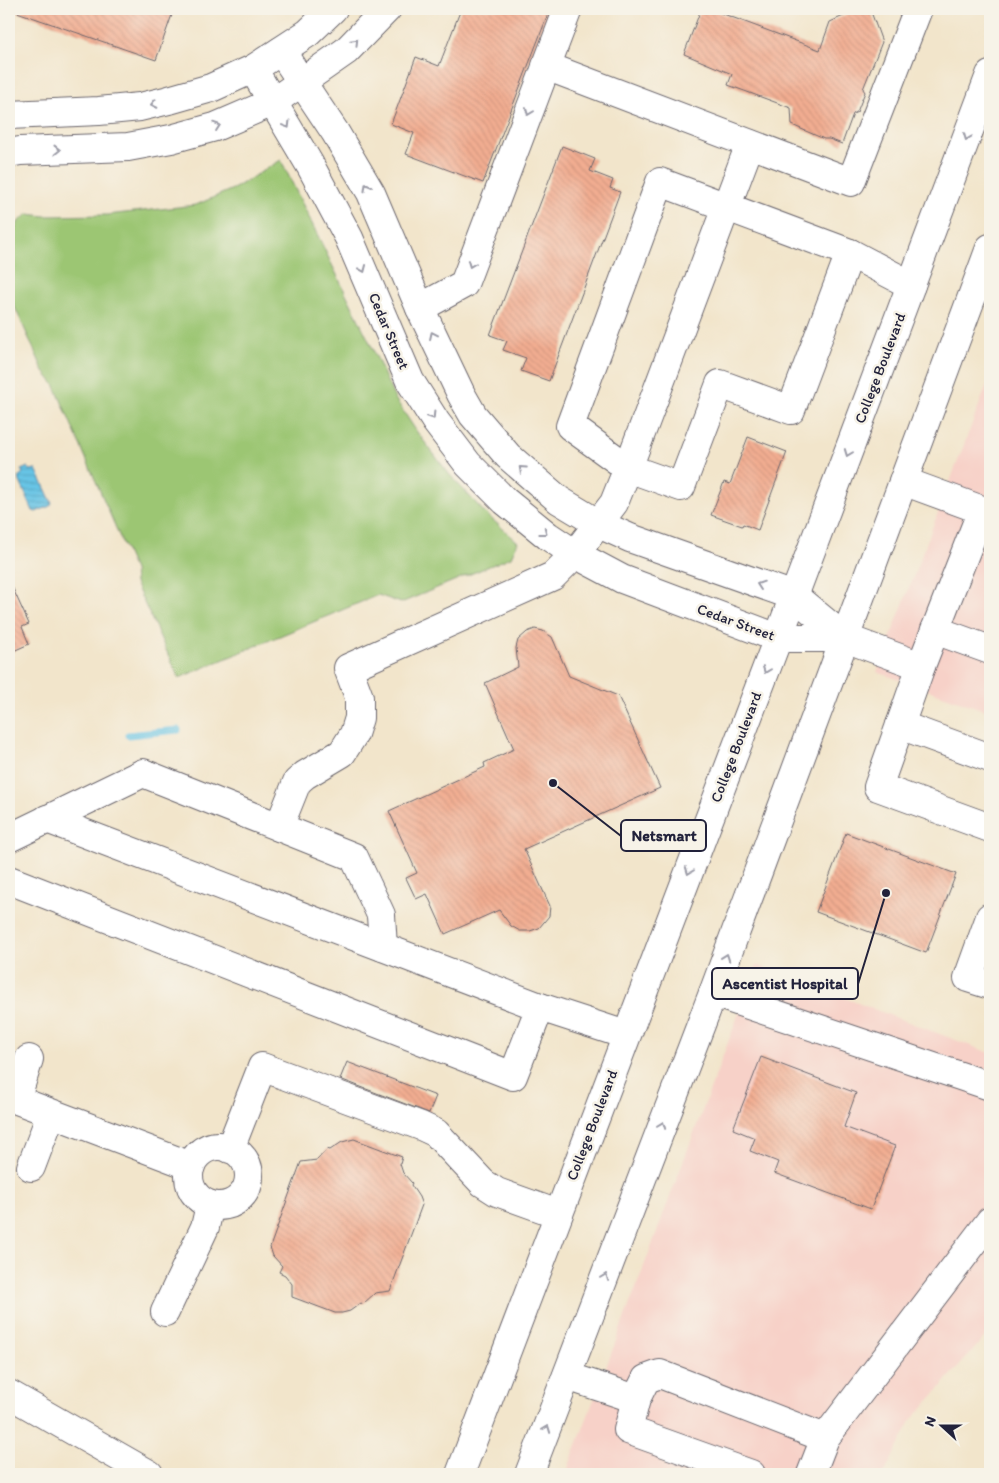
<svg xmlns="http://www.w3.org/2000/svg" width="999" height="1483" viewBox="0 0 999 1483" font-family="Itim,sans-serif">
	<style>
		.built { fill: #f7d1c8 }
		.grass { fill: #9cc673; stroke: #5f7457 }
		.water { fill: url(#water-rules); stroke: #447390 }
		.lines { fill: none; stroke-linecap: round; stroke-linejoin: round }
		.stream { stroke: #67c4e5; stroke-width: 7 }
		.building { fill: url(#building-back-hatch) }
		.minor-casing { stroke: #6b666d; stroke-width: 30 }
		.major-casing { stroke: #6b666d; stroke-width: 30 }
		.minor { stroke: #fff; stroke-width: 28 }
		.major { stroke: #fff; stroke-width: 28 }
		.oneway { stroke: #9c9ca7 }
		.labels { text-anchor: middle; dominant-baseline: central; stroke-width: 5; stroke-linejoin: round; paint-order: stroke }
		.street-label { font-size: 15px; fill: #22223b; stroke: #f7f3e8 }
		.leader { fill: none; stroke: #22223b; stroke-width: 2 }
		.callout-dot { fill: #22223b; stroke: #f7f3e8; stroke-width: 2 }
		.callout { fill: #f7f3e8; stroke: #22223b; stroke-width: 2 }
		.callout-label { font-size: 16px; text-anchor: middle; font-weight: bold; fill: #22223b }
	</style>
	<defs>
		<pattern id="water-rules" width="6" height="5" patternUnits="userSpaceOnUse" patternTransform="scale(1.25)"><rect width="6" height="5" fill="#67c4e5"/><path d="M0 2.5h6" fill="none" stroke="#59a8c5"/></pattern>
		<pattern id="building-back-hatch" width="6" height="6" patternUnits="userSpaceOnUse" patternTransform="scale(1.25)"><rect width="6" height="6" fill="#f2ad91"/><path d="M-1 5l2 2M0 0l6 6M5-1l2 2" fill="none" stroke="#cf957e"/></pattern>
	</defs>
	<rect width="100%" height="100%" fill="#f7f3e8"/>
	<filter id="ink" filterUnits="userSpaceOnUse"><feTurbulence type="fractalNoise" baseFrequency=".02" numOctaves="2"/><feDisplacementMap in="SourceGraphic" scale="10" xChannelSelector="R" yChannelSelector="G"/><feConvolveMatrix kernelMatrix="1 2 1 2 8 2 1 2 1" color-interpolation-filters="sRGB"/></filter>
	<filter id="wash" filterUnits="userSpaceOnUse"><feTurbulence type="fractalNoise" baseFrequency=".0096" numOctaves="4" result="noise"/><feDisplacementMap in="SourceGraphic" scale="20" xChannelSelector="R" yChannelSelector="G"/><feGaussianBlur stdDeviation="1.12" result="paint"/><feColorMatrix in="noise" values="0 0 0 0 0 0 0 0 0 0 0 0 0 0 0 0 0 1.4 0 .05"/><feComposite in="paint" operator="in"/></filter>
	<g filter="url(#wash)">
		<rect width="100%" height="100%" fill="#f2e5cb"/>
		<g class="built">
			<path d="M990,377V712L877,672Z"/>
			<path d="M757,965L990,1053V1331L911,1421L884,1474H566Z"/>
		</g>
		<path class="grass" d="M281,160L372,347L394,397L417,432L449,474L485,513L518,542L511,557L401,603L378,595L179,678L135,583L134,570L54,384L44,372L9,294V242L19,221L28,214L45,216L107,215L196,205L235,188Z"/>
		<path class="water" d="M28,467L30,470L36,469L52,503L50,506L36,512L33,511L18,477L23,473L21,470Z"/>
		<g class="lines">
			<path class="stream" d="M128,735L178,730"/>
		</g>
		<g id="blocks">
			<g class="building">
				<path d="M18,9H174L156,60L17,12Z"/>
				<path d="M461,9H550L483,183L406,154L414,133L391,124L416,57L439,66Z"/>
				<path d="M701,9H710L820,50L830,22L859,9H870L882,42L863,89L865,92L857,112L853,114L842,144L829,139H824L792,125L791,108L728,85L732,74L684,54Z"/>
				<path d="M562,146L595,159L590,171L613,180L610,188L620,192L549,381L521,371L526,358L503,350L507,341L490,335Z"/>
				<path d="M748,437L787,452L758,530L743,524L742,526L711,515L724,482L730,484Z"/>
				<path d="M9,580L29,624L22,627L29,644L9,653Z"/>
				<path d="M535,629L543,631L552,637L569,676L618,696L660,788L524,849L550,906L549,916L539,928L530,931H520L511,926L499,910L445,934L427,894L416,899L406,878L417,873L389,811L485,767L484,763L514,749L485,683L518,667L516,648L518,640L527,632Z"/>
				<path d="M846,833L956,874L926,953L816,912Z"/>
				<path d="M761,1057L856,1093L844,1127L895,1146L871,1209L774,1173L778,1162L750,1151L755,1138L733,1129Z"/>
				<path d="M347,1062L436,1096L429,1113L340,1079Z"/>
				<path d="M354,1139L402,1157L400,1164L403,1173L412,1183L411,1185L419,1197L422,1205L390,1291L375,1293L363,1304L361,1303L350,1311L342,1313H335L292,1297V1284L285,1275L279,1272L282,1266L273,1256L270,1247L301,1162L317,1160L327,1149L330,1150L342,1142Z"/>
			</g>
		</g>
	</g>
	<g filter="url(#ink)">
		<use href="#blocks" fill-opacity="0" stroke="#6b666d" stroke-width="1"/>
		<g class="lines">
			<defs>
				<g id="minor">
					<path d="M281,51L335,132L371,193L420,308L461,394L473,415L508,456L559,500L599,524L630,538L794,596L845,638"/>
					<path d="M546,66L851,182L918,9"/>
					<path d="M253,69L310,165L349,238L410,381L436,422L468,464L505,501L548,536L575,554L622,579L778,638H845L921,666L982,510L903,481"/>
					<path d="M9,115L99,111L140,107L169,100L211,88L253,69L308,33L333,9"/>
					<path d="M750,144L628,468L681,487L720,384L791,410L850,253"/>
					<path d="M9,153L20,151L128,147L171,139L215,127L273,102L346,51L387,9"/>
					<path d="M420,308L464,284L568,9"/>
					<path d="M935,630L990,650"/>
					<path d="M921,666L878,787L990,828"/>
					<path d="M900,725L990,758"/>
					<path d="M279,827L354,857L381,915L383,947"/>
					<path d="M9,838L143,773L279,827L297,782L305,775L342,753L354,734L359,718V697L348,668L553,576L575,554L614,503L628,468L570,426L660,182L850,253L911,285"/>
					<path d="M9,880L513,1076L540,1007L47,819"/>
					<path d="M990,917L968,978L990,985"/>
					<path d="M713,993L990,1086"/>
					<path d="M540,1007L626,1035"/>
					<path d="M9,1097L191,1166"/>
					<path d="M16,1100L29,1059"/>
					<circle cx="219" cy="1176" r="30"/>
					<path d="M230,1149L262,1067L421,1126L436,1133L483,1183L497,1192L558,1214"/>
					<path d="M31,1167L51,1114"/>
					<path d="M165,1312L205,1227L210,1205"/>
					<path d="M567,1376L636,1399"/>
					<path d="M9,1394L149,1474"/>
					<path d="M751,1474L628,1430L636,1399L646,1379L660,1374L825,1438L990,1221"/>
					<path d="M811,1474L825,1438"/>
				</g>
				<g id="major">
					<path d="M460,1474L794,596L990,75"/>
					<path d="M529,1474L713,993L990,248"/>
				</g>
			</defs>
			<use href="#minor" class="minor-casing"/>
			<use href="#major" class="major-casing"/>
			<use href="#minor" class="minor"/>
			<use href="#major" class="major"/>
		</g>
		<defs><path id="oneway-chevron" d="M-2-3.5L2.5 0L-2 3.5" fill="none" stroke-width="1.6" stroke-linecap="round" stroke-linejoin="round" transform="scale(1.25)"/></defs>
		<g class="oneway">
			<use href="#oneway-chevron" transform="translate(355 42) rotate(-46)"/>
			<use href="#oneway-chevron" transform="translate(154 104) rotate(168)"/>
			<use href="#oneway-chevron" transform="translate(529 112) rotate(111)"/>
			<use href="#oneway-chevron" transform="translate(287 125) rotate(59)"/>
			<use href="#oneway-chevron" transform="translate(217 126) rotate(-19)"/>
			<use href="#oneway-chevron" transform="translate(967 137) rotate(111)"/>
			<use href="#oneway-chevron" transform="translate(57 150) rotate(-1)"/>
			<use href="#oneway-chevron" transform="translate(367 187) rotate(-120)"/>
			<use href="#oneway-chevron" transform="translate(471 264) rotate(111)"/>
			<use href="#oneway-chevron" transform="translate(363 269) rotate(67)"/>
			<use href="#oneway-chevron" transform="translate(433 335) rotate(-115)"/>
			<use href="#oneway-chevron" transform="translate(432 416) rotate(58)"/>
			<use href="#oneway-chevron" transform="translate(848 453) rotate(111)"/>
			<use href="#oneway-chevron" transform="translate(522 469) rotate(-138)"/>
			<use href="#oneway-chevron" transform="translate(544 532) rotate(38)"/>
			<use href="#oneway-chevron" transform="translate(760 585) rotate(-161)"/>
			<use href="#oneway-chevron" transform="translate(766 670) rotate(111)"/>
			<use href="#oneway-chevron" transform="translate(689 871) rotate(111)"/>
			<use href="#oneway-chevron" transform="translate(726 957) rotate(-70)"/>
			<use href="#oneway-chevron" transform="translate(662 1125) rotate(-69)"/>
			<use href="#oneway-chevron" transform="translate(605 1277) rotate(-69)"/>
			<use href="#oneway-chevron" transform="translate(547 1429) rotate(-69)"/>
		</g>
	</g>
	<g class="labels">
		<g class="street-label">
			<text transform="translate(389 331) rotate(67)">Cedar Street</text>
			<text transform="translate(880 368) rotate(-69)">College Boulevard</text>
			<text transform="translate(736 622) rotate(20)">Cedar Street</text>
			<text transform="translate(736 747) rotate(-69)">College Boulevard</text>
			<text transform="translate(592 1125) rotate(-69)">College Boulevard</text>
		</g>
	</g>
	<path class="leader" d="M553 783L621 836M886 893L858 984"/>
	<g class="callout-dot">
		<circle cx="553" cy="783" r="5"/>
		<circle cx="886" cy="893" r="5"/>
	</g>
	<g class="callout">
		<rect x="621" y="820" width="85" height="31" rx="5"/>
		<rect x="712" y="968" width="146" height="31" rx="5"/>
	</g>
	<g class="callout-label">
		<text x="664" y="841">Netsmart</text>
		<text x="785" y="989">Ascentist Hospital</text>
	</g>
	<rect width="999" height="1483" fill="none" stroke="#f7f3e8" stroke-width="30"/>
	<g transform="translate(942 1426) rotate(291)" stroke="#f7f3e8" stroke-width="4" paint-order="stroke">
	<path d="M0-4L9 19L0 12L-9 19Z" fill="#22223b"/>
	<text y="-8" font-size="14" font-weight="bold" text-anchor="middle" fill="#22223b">N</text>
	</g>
</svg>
